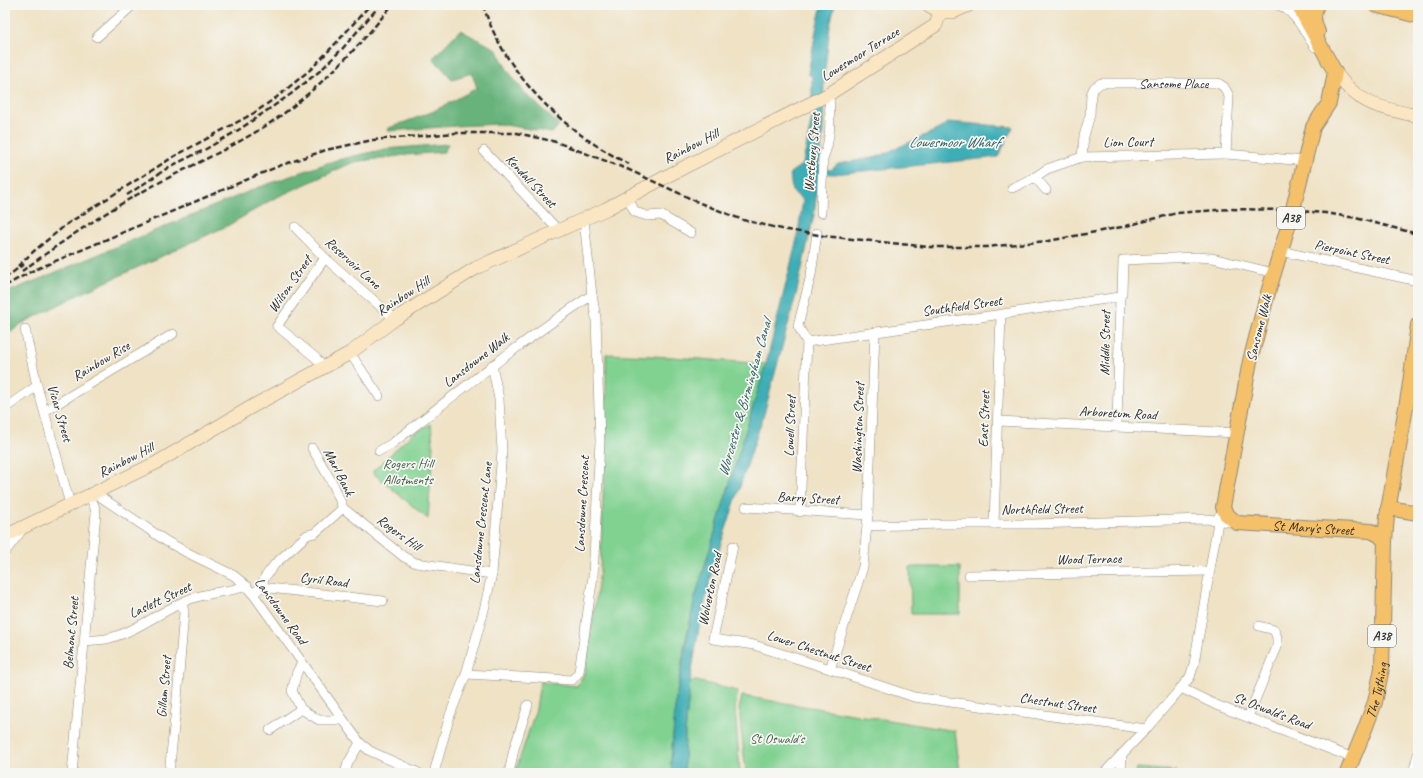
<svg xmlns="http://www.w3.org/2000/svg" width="1423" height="778" viewBox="0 0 1423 778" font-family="Caveat,sans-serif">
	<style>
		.green { fill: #81d191; stroke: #567e5e }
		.forest { fill: #68b37b; stroke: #4a6f53 }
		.water { fill: #3daeb6; stroke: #346c70 }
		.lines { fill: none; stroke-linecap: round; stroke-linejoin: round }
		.minor-casing { stroke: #8d8678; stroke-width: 10 }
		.secondary-casing { stroke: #8d8678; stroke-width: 14 }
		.primary-casing { stroke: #8d8678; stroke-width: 16 }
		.minor { stroke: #fff; stroke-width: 9 }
		.secondary { stroke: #fbe6c3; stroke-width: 13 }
		.primary { stroke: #f4c16a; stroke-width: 14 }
		.rail { stroke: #2b2b2b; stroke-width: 2.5; stroke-dasharray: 6 3; stroke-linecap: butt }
		.labels { text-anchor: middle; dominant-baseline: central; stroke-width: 3.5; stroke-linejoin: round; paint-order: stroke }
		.shield { fill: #f6f6f2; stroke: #686867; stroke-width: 1 }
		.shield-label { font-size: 13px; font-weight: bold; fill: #2b2b2b }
		.street-label { font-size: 14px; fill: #2b2b2b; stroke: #f6f6f2 }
		.park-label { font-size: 14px; fill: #455d4a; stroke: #f6f6f2 }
		.water-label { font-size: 15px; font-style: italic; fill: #325f63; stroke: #f6f6f2 }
	</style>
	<rect width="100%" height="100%" fill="#f6f6f2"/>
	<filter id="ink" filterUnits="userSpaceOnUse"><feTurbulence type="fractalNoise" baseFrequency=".025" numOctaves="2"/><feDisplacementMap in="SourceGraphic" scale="8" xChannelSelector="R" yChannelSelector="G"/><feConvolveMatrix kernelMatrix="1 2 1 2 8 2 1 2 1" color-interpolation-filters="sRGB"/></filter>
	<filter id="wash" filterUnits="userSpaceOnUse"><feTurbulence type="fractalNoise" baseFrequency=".012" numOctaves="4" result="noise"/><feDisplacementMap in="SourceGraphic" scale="16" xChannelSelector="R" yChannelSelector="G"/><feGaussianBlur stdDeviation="0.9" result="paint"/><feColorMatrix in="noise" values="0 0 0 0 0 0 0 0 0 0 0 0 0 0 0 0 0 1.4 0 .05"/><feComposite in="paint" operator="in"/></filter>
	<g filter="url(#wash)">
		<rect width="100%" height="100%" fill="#efe2c5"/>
		<g class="green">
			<path d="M606,354L672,357L766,364L695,598L685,643L676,699L671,761L672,773H515L536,709L540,682L577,686L585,672L600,571L606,430Z"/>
			<path d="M431,424L433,444L428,519L372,472L412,434Z"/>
			<path d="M910,567H960V614H911Z"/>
			<path d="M696,681L738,691L735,708L740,773H684L685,733L690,682Z"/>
			<path d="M742,696L955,731L960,773H746L739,709Z"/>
			<path d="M1137,768L1177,771V773H1136Z"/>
		</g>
		<g class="forest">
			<path d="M460,30L496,49L508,71L525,93L559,125L552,133L500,124L455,126L388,131L389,128L432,112L477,88L472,73L452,79L433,58Z"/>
			<path d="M448,144L444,152L406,155L354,162L273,199L229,225L76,296L21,324L5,337V293H6L257,188L333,161L385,149Z"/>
		</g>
		<path class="water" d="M822,5H835L830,26L824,78L823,126L820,169L831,170L838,164L877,157L939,129L948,122L1013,127L998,157L834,174L819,173L814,215L796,295L764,414L716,559L700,621L690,682L685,733L684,773H672L671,761L676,699L686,643L695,598L766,364L797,239L803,200L792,191L790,173L803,164L812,117V76L808,74L817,25Z"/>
	</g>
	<g filter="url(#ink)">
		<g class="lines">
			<defs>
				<g id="minor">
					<path d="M1277,5C1294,8 1305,34 1315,47"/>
					<path d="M97,37L133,5"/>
					<path d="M484,151L559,231"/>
					<path id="s1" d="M1082,157L1084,136L1090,115L1091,94L1094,88L1101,83H1218L1224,87L1229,96L1226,154L1305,161"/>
					<path d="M1012,188L1025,182L1035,177"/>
					<path d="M1046,190L1035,177L1047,169L1082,157L1226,154"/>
					<path d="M628,198L635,212L647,216L661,215L691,233"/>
					<path d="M821,213L823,158C832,139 830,114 829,94"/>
					<path d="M295,227L325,258L395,319"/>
					<path d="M1280,251L1418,281"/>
					<path d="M25,329L37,386L70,504"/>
					<path d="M807,342L1120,297"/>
					<path d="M807,342L798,326L811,275L817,233"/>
					<path d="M350,353L379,396"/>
					<path d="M323,367L316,358L277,326L325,258"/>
					<path d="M5,408L37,386"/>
					<path d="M45,411L173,334"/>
					<path d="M998,421L1237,433"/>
					<path d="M1117,427L1120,297L1122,293L1123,260L1196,257L1212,258L1274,273"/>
					<path d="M312,448L334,486L343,508L404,557L416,563L492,574"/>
					<path d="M379,451L393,443C458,392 522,341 592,295"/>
					<path d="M95,493L166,541L186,552L233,575L242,582L253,594L360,743L370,751L419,773"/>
					<path d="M746,507L868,515"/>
					<path d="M800,512L807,342"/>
					<path d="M994,524L1001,315"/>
					<path d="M867,526L943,524H1033L1207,519L1236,523"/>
					<path d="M733,546L713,639L754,645L830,669L914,697L1146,729"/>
					<path d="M5,552L22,530"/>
					<path d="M969,575L1210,571"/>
					<path d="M261,587L383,601"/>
					<path d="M253,594L261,587L265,577L275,564L307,535L315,533L343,508"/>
					<path d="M85,641C92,640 99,640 106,639C137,632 162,610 190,599C209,592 228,592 247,586"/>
					<path d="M302,663L297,672L292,691L301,709L319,720H343"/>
					<path d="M830,669L863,567L868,515L875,332"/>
					<path d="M466,674L572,680L579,672L593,576L600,441L596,318L592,295L584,220"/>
					<path d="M1181,688L1216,705L1353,758"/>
					<path d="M1248,717L1277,647V637L1274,630L1259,626"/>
					<path d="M270,730L301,709"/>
					<path d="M72,773L96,513L94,505L89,496"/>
					<path d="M169,773L177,699L184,612L182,603"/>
					<path d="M345,773L348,763L360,743"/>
					<path d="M434,773L450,715L466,674L484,610L492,574L502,451L499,399L492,365"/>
					<path d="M509,773L514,749L528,705"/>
					<path d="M1104,773L1146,729L1181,688L1190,677L1194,664L1219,516"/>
					<path d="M1121,773L1122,754"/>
					<path d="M1413,773L1418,754"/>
				</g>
				<g id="secondary">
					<path d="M928,5L940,12H953L969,5"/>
					<path d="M1335,72C1358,105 1381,108 1418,116"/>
					<path d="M5,536L156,463L253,406L350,353L395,319L476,268L606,209L671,174L829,94L936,25L940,12"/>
				</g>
				<g id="primary">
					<path id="s2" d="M1298,5L1335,72L1329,103L1313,127L1291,217L1267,296L1250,361L1223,507L1226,514L1237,523L1371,531L1379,535L1385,541"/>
					<path d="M1317,5C1312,15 1314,22 1318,32"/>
					<path d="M1375,5L1418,16"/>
					<path d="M1388,508L1418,513"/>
					<path id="s3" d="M1347,773L1365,729L1375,702L1382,668L1385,541L1387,516L1409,390L1418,325"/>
				</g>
			</defs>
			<use href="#minor" class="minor-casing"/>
			<use href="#secondary" class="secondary-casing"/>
			<use href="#primary" class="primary-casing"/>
			<use href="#minor" class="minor"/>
			<use href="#secondary" class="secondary"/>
			<use href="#primary" class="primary"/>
			<g class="rail">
				<path d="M483,5C505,75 564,132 629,164"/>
				<path d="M127,195L169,167L206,149L240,129L291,94L321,70L343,48L380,5"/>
				<path d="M18,266L34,251L67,224L173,157L254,113L277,97L311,69L338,41L370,5"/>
				<path d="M22,271C63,241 106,211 151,187C195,163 242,144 283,114C324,83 360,46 392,5"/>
				<path d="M5,278L24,264"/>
				<path d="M5,286L32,271L279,166L326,150L373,140L456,133H517L556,142L627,169L700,203L743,220L782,229L824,236L929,247H986L1048,241L1122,227L1177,213L1230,209L1286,210L1326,213L1356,218L1418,234"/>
			</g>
		</g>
	</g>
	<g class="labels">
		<g class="shield">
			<rect x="1277" y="207" width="28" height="22" rx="3"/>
			<rect x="1368" y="625" width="28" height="22" rx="3"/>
		</g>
		<g class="shield-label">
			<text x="1291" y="218">A38</text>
			<text x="1382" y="636">A38</text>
		</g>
		<g class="street-label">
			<text transform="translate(860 54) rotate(-32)">Lowesmoor Terrace</text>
			<text stroke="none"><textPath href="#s1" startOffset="152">Sansome Place</textPath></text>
			<text transform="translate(1128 142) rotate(-1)">Lion Court</text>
			<text transform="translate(691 146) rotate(-27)">Rainbow Hill</text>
			<text transform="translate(812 152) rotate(-85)">Westbury Street</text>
			<text transform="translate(531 181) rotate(47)">Kendall Street</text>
			<text transform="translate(1352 252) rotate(12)">Pierpoint Street</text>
			<text transform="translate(353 263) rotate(42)">Reservoir Lane</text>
			<text transform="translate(290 284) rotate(-55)">Wilson Street</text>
			<text transform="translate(403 296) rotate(-33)">Rainbow Hill</text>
			<text transform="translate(962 306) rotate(-8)">Southfield Street</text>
			<text transform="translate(1259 328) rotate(-76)">Sansome Walk</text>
			<text transform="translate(1105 343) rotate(-89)">Middle Street</text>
			<text transform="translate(476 360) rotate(-38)">Lansdowne Walk</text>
			<text transform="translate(101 361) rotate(-31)">Rainbow Rise</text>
			<text transform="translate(60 413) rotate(74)">Vicar Street</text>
			<text transform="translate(1118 413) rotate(3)">Arboretum Road</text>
			<text transform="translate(984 419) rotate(-88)">East Street</text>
			<text transform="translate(790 426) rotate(-88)">Lowell Street</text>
			<text transform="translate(858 428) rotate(-88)">Washington Street</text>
			<text transform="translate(126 460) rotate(-27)">Rainbow Hill</text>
			<text transform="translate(339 472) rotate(63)">Marl Bank</text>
			<text transform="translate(808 498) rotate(3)">Barry Street</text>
			<text transform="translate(582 504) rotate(-87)">Lansdowne Crescent</text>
			<text transform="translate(1042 509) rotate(-1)">Northfield Street</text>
			<text transform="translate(481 523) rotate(-84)">Lansdowne Crescent Lane</text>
			<text stroke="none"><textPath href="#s2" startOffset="626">St Mary's Street</textPath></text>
			<text transform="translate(399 533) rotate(36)">Rogers Hill</text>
			<text transform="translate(1089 559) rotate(-1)">Wood Terrace</text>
			<text transform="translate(324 580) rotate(7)">Cyril Road</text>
			<text transform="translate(710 589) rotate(-78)">Wolverton Road</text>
			<text transform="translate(160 600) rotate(-25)">Laslett Street</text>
			<text transform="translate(281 611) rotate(54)">Lansdowne Road</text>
			<text transform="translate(71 633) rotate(-85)">Belmont Street</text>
			<text transform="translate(819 651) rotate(18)">Lower Chestnut Street</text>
			<text transform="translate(164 687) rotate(-85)">Gillam Street</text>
			<text stroke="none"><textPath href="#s3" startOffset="88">The Tything</textPath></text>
			<text transform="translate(1058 703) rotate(8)">Chestnut Street</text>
			<text transform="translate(1272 711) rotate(21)">St Oswald's Road</text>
		</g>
		<g class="park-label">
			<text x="408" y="463">Rogers Hill<tspan x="408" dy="16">Allotments</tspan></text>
			<text x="777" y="738">St Oswald's</text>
		</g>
		<g class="water-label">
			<text x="954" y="142">Lowesmoor Wharf</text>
			<text transform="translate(745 398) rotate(-74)">Worcester &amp; Birmingham Canal</text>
		</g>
	</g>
	<rect width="1423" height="778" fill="none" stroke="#f6f6f2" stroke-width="20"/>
</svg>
